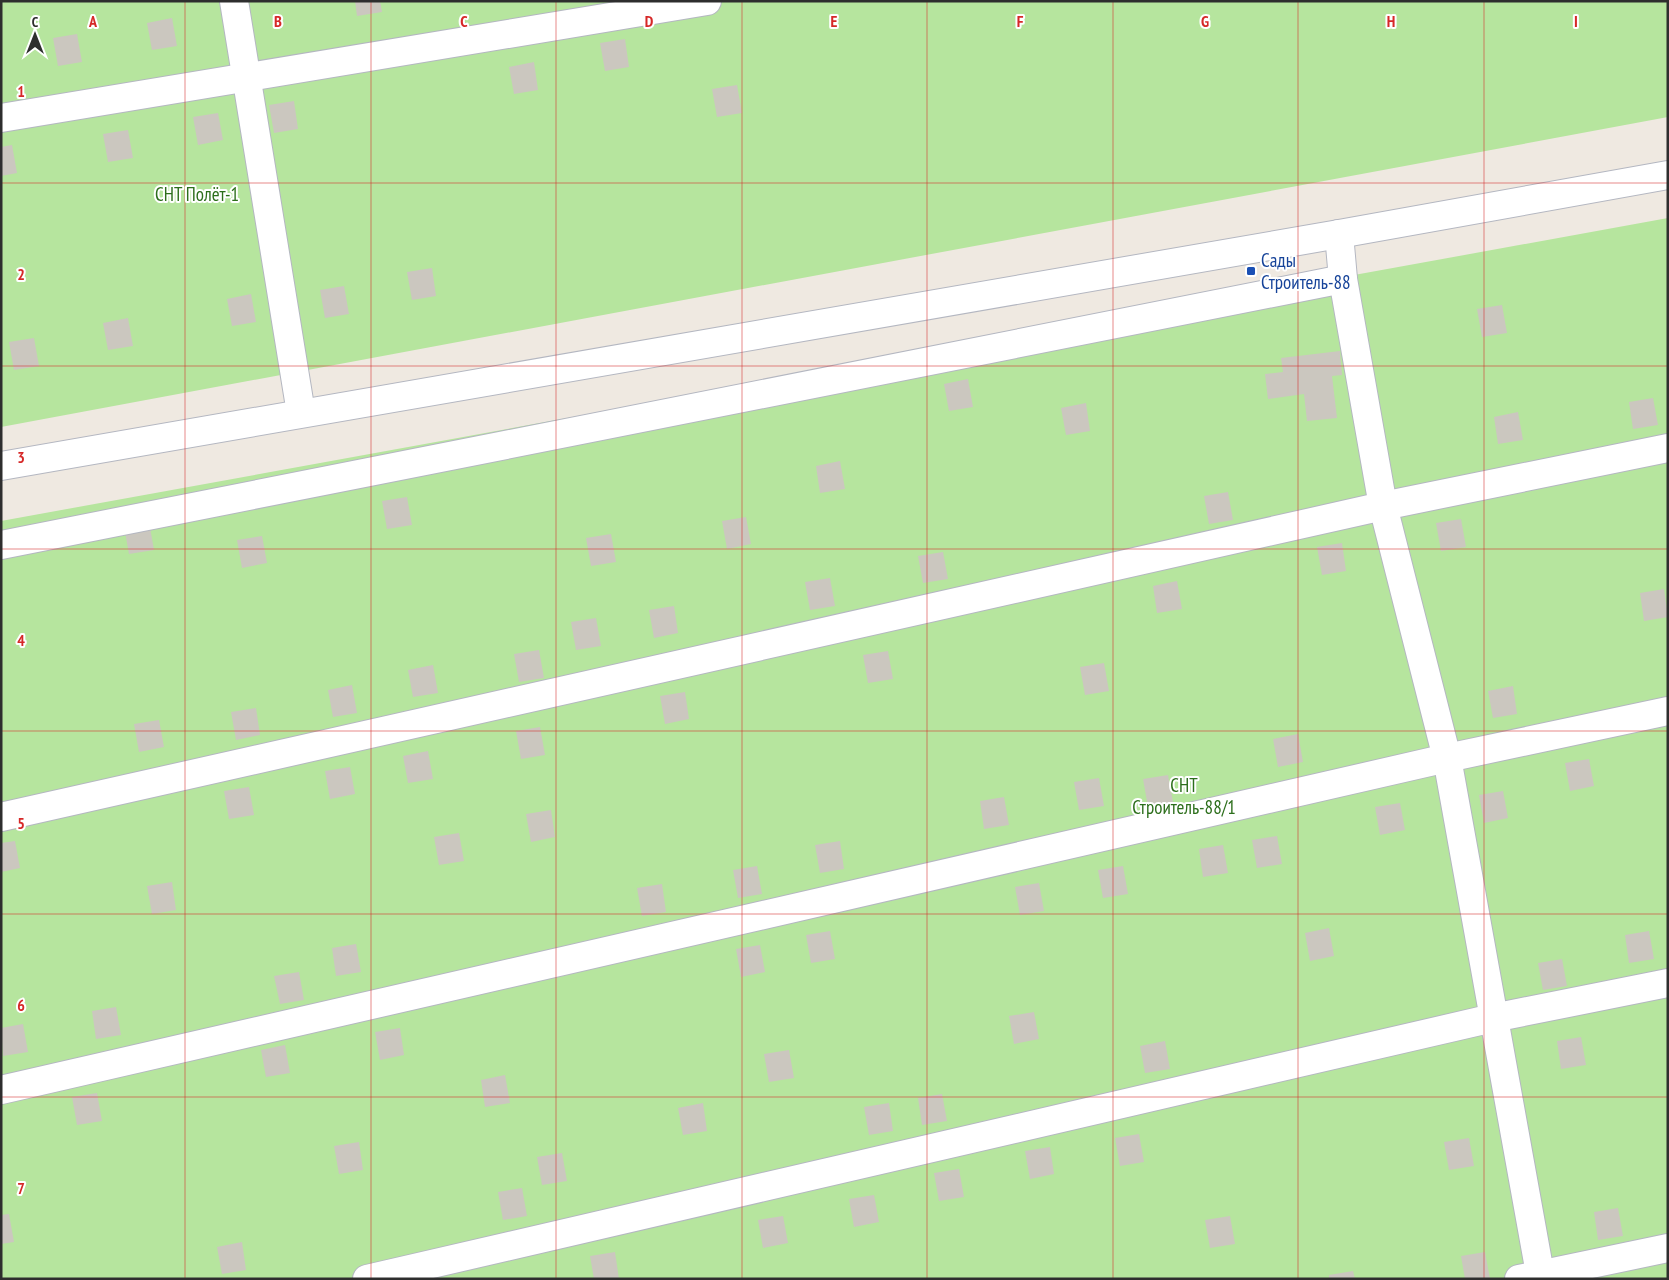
<svg xmlns="http://www.w3.org/2000/svg" width="1669" height="1280" viewBox="0 0 1669 1280" font-family="'PT Sans Narrow',sans-serif">
	<style>
		.green { fill: #b6e59e }
		.building { fill: #cbc7bf }
		.lines { fill: none; stroke-linecap: round; stroke-linejoin: round }
		.minor-casing { stroke: #b4b7c1; stroke-width: 30 }
		.minor { stroke: #fff; stroke-width: 28 }
		.grid { fill: none; stroke: #d62828; stroke-width: 1; stroke-opacity: 0.55 }
		.transit-dot { fill: #1a4fb4; stroke: #fff; stroke-width: 2 }
		.labels { text-anchor: middle; dominant-baseline: central; stroke-width: 4; stroke-linejoin: round; paint-order: stroke }
		.park-label { font-size: 19px; fill: #2c6e1b; stroke: #fff }
		.transit-label { font-size: 19px; fill: #164399; stroke: #fff; text-anchor: start }
		.grid-label { font-size: 16px; text-anchor: middle; font-weight: bold; fill: #d62828; stroke: #fff; stroke-width: 4; stroke-linejoin: round; paint-order: stroke }
	</style>
	<rect width="100%" height="100%" fill="#efe9e1"/>
	<g class="green">
		<path d="M1,1H1668V117L1,427Z"/>
		<path d="M1668,218V1279H1V521Z"/>
	</g>
	<g class="building">
		<path d="M355,1H380L382,12L357,16Z"/>
		<path d="M172,18L177,46L152,50L147,23Z"/>
		<path d="M77,34L82,62L58,66L53,38Z"/>
		<path d="M625,39L629,67L605,71L600,43Z"/>
		<path d="M534,62L538,90L514,94L509,67Z"/>
		<path d="M737,85L742,113L717,117L712,89Z"/>
		<path d="M294,101L298,129L274,133L269,105Z"/>
		<path d="M218,113L223,140L198,145L193,117Z"/>
		<path d="M128,130L133,158L108,162L103,134Z"/>
		<path d="M12,145L17,173L1,176V147Z"/>
		<path d="M432,268L436,296L412,300L407,272Z"/>
		<path d="M344,286L349,314L325,318L320,290Z"/>
		<path d="M251,294L256,322L232,326L227,299Z"/>
		<path d="M1502,305L1507,333L1482,337L1477,309Z"/>
		<path d="M128,318L133,346L108,350L103,323Z"/>
		<path d="M34,338L39,366L14,370L9,342Z"/>
		<path d="M1340,351L1342,375L1332,376L1337,418L1307,421L1304,394L1268,399L1265,374L1283,372L1281,358Z"/>
		<path d="M968,379L973,407L949,411L944,384Z"/>
		<path d="M1653,398L1658,425L1633,429L1629,402Z"/>
		<path d="M1086,403L1090,431L1066,435L1061,408Z"/>
		<path d="M1518,412L1523,440L1498,444L1494,417Z"/>
		<path d="M840,461L845,489L820,493L816,466Z"/>
		<path d="M1228,492L1233,520L1209,524L1204,496Z"/>
		<path d="M407,497L412,525L387,529L382,501Z"/>
		<path d="M746,517L751,544L727,549L722,521Z"/>
		<path d="M1461,519L1466,547L1441,551L1436,523Z"/>
		<path d="M149,522L154,550L129,554L124,526Z"/>
		<path d="M611,534L616,562L591,566L586,538Z"/>
		<path d="M262,536L267,563L242,568L237,540Z"/>
		<path d="M1342,543L1346,571L1322,575L1317,547Z"/>
		<path d="M943,552L948,579L923,583L918,556Z"/>
		<path d="M830,578L835,606L810,610L805,582Z"/>
		<path d="M1177,581L1182,609L1157,613L1153,586Z"/>
		<path d="M1664,589L1668,617L1644,621L1640,593Z"/>
		<path d="M674,606L678,633L654,638L649,610Z"/>
		<path d="M596,618L601,646L576,650L571,622Z"/>
		<path d="M539,650L544,678L519,682L514,654Z"/>
		<path d="M888,651L893,679L868,683L863,655Z"/>
		<path d="M1104,663L1109,691L1085,695L1080,667Z"/>
		<path d="M433,665L438,693L413,697L408,670Z"/>
		<path d="M352,685L357,713L333,717L328,690Z"/>
		<path d="M1513,686L1517,714L1493,718L1488,691Z"/>
		<path d="M685,692L689,719L665,724L660,696Z"/>
		<path d="M256,708L260,735L236,740L231,712Z"/>
		<path d="M159,720L164,747L139,752L134,724Z"/>
		<path d="M540,727L545,755L521,759L516,731Z"/>
		<path d="M1298,734L1303,762L1278,767L1273,739Z"/>
		<path d="M428,751L433,779L408,783L403,756Z"/>
		<path d="M1589,759L1594,786L1570,791L1565,763Z"/>
		<path d="M350,767L355,794L330,799L325,771Z"/>
		<path d="M1168,775L1173,802L1148,807L1143,779Z"/>
		<path d="M1099,778L1104,806L1079,810L1074,782Z"/>
		<path d="M249,787L254,815L229,819L224,791Z"/>
		<path d="M1503,791L1508,818L1484,823L1479,795Z"/>
		<path d="M1004,797L1009,825L984,829L980,801Z"/>
		<path d="M1400,803L1405,830L1380,835L1375,807Z"/>
		<path d="M551,810L555,837L531,842L526,814Z"/>
		<path d="M459,833L464,861L439,865L434,837Z"/>
		<path d="M1277,836L1282,864L1257,868L1252,840Z"/>
		<path d="M15,841L20,868L1,872V843Z"/>
		<path d="M840,841L844,869L820,873L815,845Z"/>
		<path d="M1223,845L1228,873L1203,877L1199,849Z"/>
		<path d="M757,866L762,894L738,898L733,870Z"/>
		<path d="M1123,866L1128,894L1103,898L1098,870Z"/>
		<path d="M172,882L176,910L152,914L147,886Z"/>
		<path d="M1039,883L1044,911L1020,915L1015,887Z"/>
		<path d="M662,884L666,912L642,916L637,888Z"/>
		<path d="M1329,928L1334,956L1310,961L1305,933Z"/>
		<path d="M830,931L835,959L811,963L806,935Z"/>
		<path d="M1649,931L1654,959L1629,963L1625,935Z"/>
		<path d="M356,944L361,972L336,976L332,948Z"/>
		<path d="M760,945L765,972L741,977L736,949Z"/>
		<path d="M1562,959L1567,986L1543,990L1538,963Z"/>
		<path d="M299,972L304,1000L280,1004L274,976Z"/>
		<path d="M116,1007L121,1035L96,1039L92,1011Z"/>
		<path d="M1034,1012L1039,1039L1014,1044L1009,1016Z"/>
		<path d="M23,1024L28,1052L3,1056L1,1028Z"/>
		<path d="M400,1028L404,1055L380,1060L375,1032Z"/>
		<path d="M1581,1037L1586,1065L1561,1069L1557,1041Z"/>
		<path d="M1165,1041L1170,1069L1145,1073L1140,1046Z"/>
		<path d="M285,1045L290,1073L266,1077L261,1050Z"/>
		<path d="M789,1050L794,1078L769,1082L764,1054Z"/>
		<path d="M505,1075L510,1103L485,1107L481,1080Z"/>
		<path d="M97,1093L102,1121L77,1125L72,1097Z"/>
		<path d="M942,1094L947,1121L922,1125L918,1098Z"/>
		<path d="M703,1103L707,1131L683,1135L678,1108Z"/>
		<path d="M889,1103L893,1131L869,1135L864,1107Z"/>
		<path d="M1139,1134L1144,1162L1120,1166L1115,1138Z"/>
		<path d="M1469,1138L1474,1166L1449,1170L1444,1142Z"/>
		<path d="M359,1142L363,1170L339,1174L334,1146Z"/>
		<path d="M1050,1147L1054,1174L1030,1179L1025,1151Z"/>
		<path d="M562,1153L567,1181L542,1185L537,1157Z"/>
		<path d="M959,1169L964,1197L939,1201L934,1173Z"/>
		<path d="M522,1188L527,1216L503,1220L498,1192Z"/>
		<path d="M874,1195L879,1222L854,1227L849,1199Z"/>
		<path d="M1618,1208L1623,1236L1598,1240L1594,1212Z"/>
		<path d="M9,1214L14,1242L1,1244V1215Z"/>
		<path d="M783,1216L788,1243L763,1248L758,1220Z"/>
		<path d="M1230,1216L1235,1244L1210,1248L1205,1220Z"/>
		<path d="M242,1242L246,1270L222,1274L217,1247Z"/>
		<path d="M615,1252L619,1279H594L590,1256Z"/>
		<path d="M1485,1252L1490,1279H1465L1461,1256Z"/>
		<path d="M1353,1271L1355,1279H1329V1275Z"/>
	</g>
	<g class="lines">
		<defs>
			<g id="minor">
				<path d="M234,1L301,413"/>
				<path d="M1,118L707,1"/>
				<path d="M1339,234L1343,279L1383,506L1447,758L1541,1279"/>
				<path d="M1,466L1339,234L1668,175"/>
				<path d="M1,545L1343,279"/>
				<path d="M1,817L1383,506L1668,448"/>
				<path d="M1,1090L1447,758L1668,711"/>
				<path d="M367,1279L1493,1018L1668,983"/>
				<path d="M1519,1279L1668,1248"/>
			</g>
		</defs>
		<use href="#minor" class="minor-casing"/>
		<use href="#minor" class="minor"/>
	</g>
	<path class="grid" d="M185,1V1279M371,1V1279M556,1V1279M742,1V1279M927,1V1279M1113,1V1279M1298,1V1279M1484,1V1279M1,183H1668M1,366H1668M1,549H1668M1,731H1668M1,914H1668M1,1097H1668"/>
	<rect class="transit-dot" x="1246" y="266" width="10" height="10" rx="2.5"/>
	<g class="labels">
		<g class="park-label">
			<text x="197" y="194">СНТ Полёт-1</text>
			<text x="1184" y="785">СНТ<tspan x="1184" dy="22">Строитель-88/1</tspan></text>
		</g>
		<g class="transit-label">
			<text x="1261" y="260">Сады<tspan x="1261" dy="22">Строитель-88</tspan></text>
		</g>
	</g>
	<g class="grid-label">
		<text x="93" y="27">A</text>
		<text x="278" y="27">B</text>
		<text x="464" y="27">C</text>
		<text x="649" y="27">D</text>
		<text x="834" y="27">E</text>
		<text x="1020" y="27">F</text>
		<text x="1205" y="27">G</text>
		<text x="1391" y="27">H</text>
		<text x="1576" y="27">I</text>
		<text x="21" y="97">1</text>
		<text x="21" y="280">2</text>
		<text x="21" y="463">3</text>
		<text x="21" y="646">4</text>
		<text x="21" y="829">5</text>
		<text x="21" y="1011">6</text>
		<text x="21" y="1194">7</text>
	</g>
	<rect width="1669" height="1280" fill="none" stroke="#2e2e2e" stroke-width="5"/>
	<g transform="translate(35 35)" stroke="#ffffff" stroke-width="4" paint-order="stroke">
	<path d="M0-4L9 19L0 12L-9 19Z" fill="#2e2e2e"/>
	<text y="-8" font-size="14" font-weight="bold" text-anchor="middle" fill="#2e2e2e">С</text>
	</g>
</svg>
